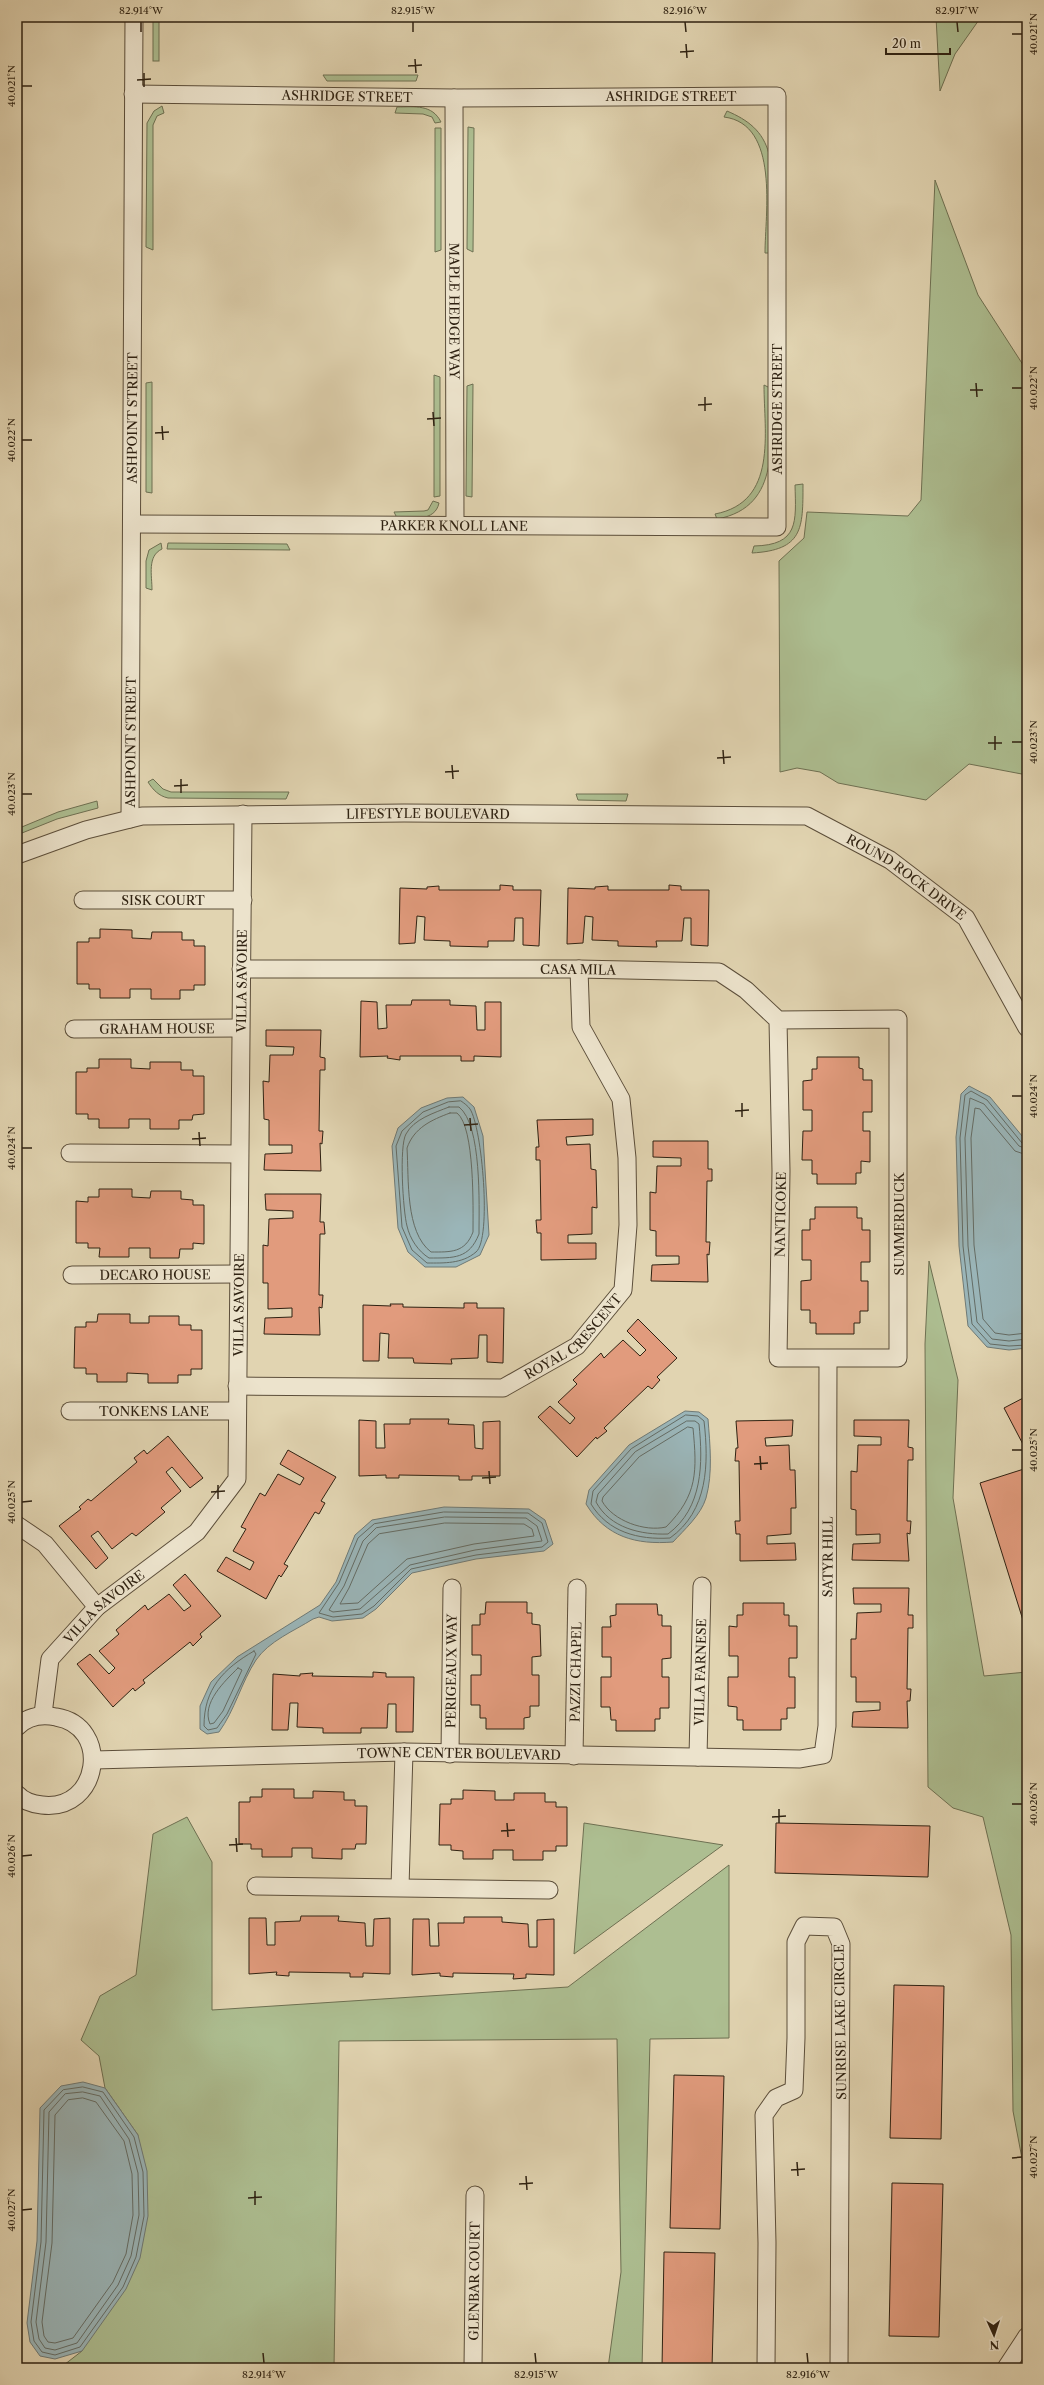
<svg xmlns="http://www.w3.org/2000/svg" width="1044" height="2385" viewBox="0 0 1044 2385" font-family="'Libre Caslon Text',serif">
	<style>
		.green { fill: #adbe91; stroke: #6e7052 }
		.water { fill: #9ab5b8; stroke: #6f7a76 }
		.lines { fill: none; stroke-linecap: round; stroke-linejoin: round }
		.shore { stroke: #646c65; stroke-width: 1 }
		.building { fill: #e19b7d; stroke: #2f2212 }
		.minor-casing { stroke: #5c4e3a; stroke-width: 19 }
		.minor { stroke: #ece3cc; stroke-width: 17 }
		.ticks { fill: none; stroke: #2f2212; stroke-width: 1.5 }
		.labels { text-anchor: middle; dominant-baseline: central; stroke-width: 3; stroke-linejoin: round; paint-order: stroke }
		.street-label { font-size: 13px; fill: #2f2212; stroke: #ece3cc }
		.neatline { fill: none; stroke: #2f2212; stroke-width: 1.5 }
		.ticks-label { font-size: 10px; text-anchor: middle; fill: #2f2212 }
	</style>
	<rect width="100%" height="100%" fill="#e1d4b1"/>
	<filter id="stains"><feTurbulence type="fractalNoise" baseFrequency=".005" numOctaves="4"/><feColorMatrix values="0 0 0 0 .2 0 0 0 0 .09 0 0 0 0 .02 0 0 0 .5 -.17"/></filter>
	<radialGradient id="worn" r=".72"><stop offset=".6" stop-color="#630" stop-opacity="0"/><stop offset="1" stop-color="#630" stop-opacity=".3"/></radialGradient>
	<g class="green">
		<rect x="153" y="17" width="6" height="44"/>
		<path d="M936,17H981L955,54L940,91Z"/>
		<path d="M323,75H418L416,81H327Z"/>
		<path d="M162,106L164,113L157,116L153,125V250L146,247L147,123L154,111Z"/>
		<path d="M397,107C415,107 432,104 441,122L435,123L432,117L423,114L395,113Z"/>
		<path d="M727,111C748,120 763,131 769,154L771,253H765C765,214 780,124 724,117Z"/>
		<path d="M468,127L474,128L473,252L467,249Z"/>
		<path d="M435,128H441V250L435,252Z"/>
		<path d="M935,180L978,295L1027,371V775L969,764L926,800L838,783L820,772L797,768L780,772L779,561L804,538L807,512L908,516L921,500Z"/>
		<path d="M434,375L440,377V496L434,497Z"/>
		<path d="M152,382V493L146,492V383Z"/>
		<path d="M473,384L472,497L466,496L467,386Z"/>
		<path d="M764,385L770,388C770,438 783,507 717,519L715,514C778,502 764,433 764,385Z"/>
		<path d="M803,484C803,529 803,550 752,553L754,546C799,545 796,522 795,485Z"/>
		<path d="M433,501L439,503C435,522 412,518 397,518L394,512L424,511L428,510Z"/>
		<path d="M161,543L162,549C147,556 152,575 152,590L146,588V561L149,550Z"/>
		<path d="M168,543L287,544L290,550L167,549Z"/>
		<path d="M153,779L163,789L171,792H289L286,799L168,798C159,796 153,790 148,782Z"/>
		<path d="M576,794H628L626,801L578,800Z"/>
		<path d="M97,801L98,808L57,819L17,835V829L58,812Z"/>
		<path d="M929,1261L958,1380L953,1498L984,1676L1027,1672V2185L1013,2111L1011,1935L983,1817L953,1808L928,1787L925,1344Z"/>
		<path d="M187,1817L212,1862V2010L568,1987L729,1865V2038L650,2039L642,2368H608L621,2272L617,2039L339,2041L334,2368H60L82,2351L138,2135L105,2088L99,2056L81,2040L100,1996L136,1975L153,1834Z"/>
		<path d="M584,1823L723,1845L574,1954Z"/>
	</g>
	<g class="water">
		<path d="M969,1086L990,1097L1027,1142V1348L1009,1350L987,1347L968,1326L959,1246L956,1137L961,1094Z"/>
		<path d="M463,1097L474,1107L483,1136L489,1235L480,1255L456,1267H425L408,1252L398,1228L392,1146L398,1128L421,1108L447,1098Z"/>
		<path d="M685,1411L699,1412L708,1419C710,1445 713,1473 706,1498C701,1515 684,1530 673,1542C636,1545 606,1537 586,1504L589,1490L629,1445Z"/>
		<path d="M444,1507L529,1509L545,1520L553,1544L544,1551L476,1559L412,1573L376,1609L363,1618L332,1621L319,1617L313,1619C294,1631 269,1641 256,1660C241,1683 235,1710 219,1732L207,1734L200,1729V1706L211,1682L237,1657L320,1605L336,1582L355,1535L372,1520Z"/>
		<path d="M83,2082L105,2088L138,2135L147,2171L148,2216L140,2258L126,2289L82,2351L55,2359L40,2356L30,2342L27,2323L37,2241L40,2108L61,2086Z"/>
	</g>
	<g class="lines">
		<g class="shore">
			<path d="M461,1101C464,1103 468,1106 470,1109C482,1127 492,1239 476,1252C462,1264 444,1263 427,1263L412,1250L402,1227L396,1146L402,1131L423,1112L448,1102Z"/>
			<path d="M449,1107H459C482,1125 479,1205 479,1234C469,1259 454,1258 429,1258C418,1251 410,1239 407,1226C403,1211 399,1146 406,1134C414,1119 434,1113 449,1107Z"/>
			<path d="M450,1113H457C475,1127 473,1209 473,1232C465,1253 451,1252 431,1252C405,1232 409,1179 407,1148C414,1128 431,1120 450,1113Z"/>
			<path d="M1027,1144L1022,1143L987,1100L971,1091L965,1095L960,1138L963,1246L972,1324L990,1344L1009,1346L1027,1345"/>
			<path d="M1027,1149L1019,1146L984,1104L970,1098L965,1138L968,1246L977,1322L992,1339L1009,1341L1027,1339"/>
			<path d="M1027,1155L1015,1151L980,1109L975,1108L971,1138L974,1245L983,1319L995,1333L1009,1335L1027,1333"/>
			<path d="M686,1415L698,1416L704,1421C709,1464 708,1511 670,1538C638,1540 608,1532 591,1504L593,1491L631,1449Z"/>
			<path d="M687,1421H695L699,1424C703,1463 703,1508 668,1534C641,1535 610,1528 596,1502L598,1494L635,1452Z"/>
			<path d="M688,1427L693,1428C697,1471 698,1495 666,1527C645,1532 613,1521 602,1501L603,1497L639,1457Z"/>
			<path d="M444,1512L528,1513L542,1523L548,1542L542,1547L476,1555L411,1569L374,1606L362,1614L333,1617L319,1613L339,1583L358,1538L374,1524Z"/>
			<path d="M445,1517L526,1518L537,1526L542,1541L475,1550L410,1565L360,1609L333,1612L329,1610L344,1586L363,1541L376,1528Z"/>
			<path d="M445,1523L524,1524L532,1529L534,1536L474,1544L407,1559L358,1603L340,1604L349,1588L368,1544L379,1534Z"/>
			<path d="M254,1651L256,1654L227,1714L217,1728L208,1730L204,1726C204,1689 223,1669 254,1651Z"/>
			<path d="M238,1668L242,1670L223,1711L214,1723L210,1724C201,1703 225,1681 238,1668Z"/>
			<path d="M83,2087L103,2092L134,2137L143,2172L144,2216L136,2257L123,2287L80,2347L55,2355L42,2352L34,2341L31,2322L41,2242L44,2110L63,2090Z"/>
			<path d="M83,2092L100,2096L129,2139L138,2173L139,2215L131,2256L118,2285L77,2343L55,2350L45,2348L39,2339L36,2322L46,2242L49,2112L65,2094Z"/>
			<path d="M83,2098L96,2102L124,2141L132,2174L133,2215L126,2254L113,2282L73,2338L55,2343L48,2342L44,2336L42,2322L52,2243L55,2115L68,2100Z"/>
		</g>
	</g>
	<g class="building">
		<path d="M500,885L513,886V890H541L539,946L523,945V918H515L514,941H488V947L450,946V941L424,940L425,917L417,916L415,943L399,944L400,888L427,889V887L439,886V890H500Z"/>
		<path d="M669,885L681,886V890H709L708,946L691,945V918H684L682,941H656L657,947L618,946V941L592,940L593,917L585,916L583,943L567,944L568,888L595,889V887L608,886V890H669Z"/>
		<path d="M100,929L132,930V938L151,939L152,932H182V940H194V946H205V985H194V990H180V999H151V989H130V998H100V989H89V984H77V942H89V938H100Z"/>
		<path d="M412,1000H450V1005L476,1006L477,1030H485V1002H501V1057L474,1056V1061H461V1056H400V1060L387,1058L388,1056L360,1057L361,1001L377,1002L378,1029L387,1028L386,1005H411Z"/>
		<path d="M266,1030H321L320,1057L325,1058V1070H320L319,1131H323L322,1144L320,1143L321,1171L264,1170L265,1154L292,1153V1145H269V1120L264,1119L263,1081L269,1082L270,1055H293L294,1047L266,1046Z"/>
		<path d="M817,1057H859V1068L863,1069V1080H872V1112H863V1131H870V1162L861,1161V1173H856V1184H817V1174H812V1160H802L803,1131H812V1110H803V1081L812,1080V1069H817Z"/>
		<path d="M99,1059H131V1068L150,1069V1062H181V1070H193V1076H204V1114L193,1115L192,1120H179V1129H150V1119H129V1128H99V1119H88V1114H76V1072H87V1068H99Z"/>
		<path d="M593,1119V1135L566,1137L567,1145L590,1144L591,1169L596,1170L597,1208L592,1207V1234L568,1235V1243H596V1259L541,1260V1233H537L536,1220H541L540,1160H536V1147H539L537,1120Z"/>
		<path d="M653,1141H708V1169H712V1181H707L706,1242H710L709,1255L707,1254L708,1282L651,1281L652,1265L679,1264V1256H656V1231L650,1230V1192L656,1193L657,1166H681V1158L653,1157Z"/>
		<path d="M99,1189H132V1197L150,1198L151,1191H181V1199L193,1200V1205H204V1244L193,1243V1249H180L179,1258H150V1248H129V1257H99L100,1248H88V1243H76V1201L88,1202V1197H99Z"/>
		<path d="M265,1194H321L320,1222H324L325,1234H320L319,1295H323L322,1308L319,1307L320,1335L264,1334L265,1318L292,1317V1308L268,1309V1283H263V1245L268,1246L269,1219L293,1218V1211L266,1210Z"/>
		<path d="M815,1207H857V1218H862V1230H870V1262H861V1281H868V1311H860V1323H854V1334H816V1323H810V1310H801V1281L811,1280V1260H802V1230H810V1219H815Z"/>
		<path d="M464,1303H477V1308H504L503,1363L487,1362V1335H479L478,1358L451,1359L452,1364L414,1363L413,1358H388L389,1334L380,1333L379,1361H363V1305L391,1306L390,1304H403V1307L464,1308Z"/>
		<path d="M98,1314H130V1323H149V1316H179V1325H191V1330H202V1369H191V1375H178V1383H148V1374L127,1373V1382H97V1374H86V1368H74L75,1327H86V1322H97Z"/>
		<path d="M638,1319L677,1358L657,1377L660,1380L652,1389L648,1386L604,1428L607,1431L597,1439L596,1437L577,1457L538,1417L550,1406L570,1424L575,1418L558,1402L577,1384L573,1380L601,1353L604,1358L623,1340L640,1356L646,1350L627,1331Z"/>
		<path d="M1027,1396V1452L1004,1408Z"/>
		<path d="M410,1419H449L448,1424L474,1425L475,1448L483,1449V1422L500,1421V1476H472V1480H459V1476L399,1475V1478H386V1475L359,1476V1420L376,1421V1448H385L384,1424H410Z"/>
		<path d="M793,1420L792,1436L765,1438L766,1446L789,1445L790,1470H795L796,1508H791V1534L767,1536V1544L795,1543L796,1560L740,1561V1534H736L735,1521H740L739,1461H735L736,1448H738L736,1421Z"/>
		<path d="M854,1420H909L908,1447L913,1448V1460H908L907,1521H911L910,1534L907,1533L909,1561L852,1560L853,1544L880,1543V1534L856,1535V1510L851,1509V1471L857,1472L858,1445H881V1437L854,1436Z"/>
		<path d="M168,1436L203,1478L190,1488L172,1467L166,1472L181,1491L161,1508L165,1512L136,1536L132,1533L112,1549L98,1531L91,1536L108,1558L96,1569L59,1526L81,1509L79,1507L88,1499L91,1501L137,1462L134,1458L144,1450L147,1454Z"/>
		<path d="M288,1450L336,1477L321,1501L325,1503L319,1514L315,1512L284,1564L288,1566L281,1577L279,1575L266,1599L217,1571L226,1557L250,1570L254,1562L233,1551L246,1529L241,1527L260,1493L265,1496L278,1474L300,1485L304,1478L280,1464Z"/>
		<path d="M1027,1468V1633L980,1483Z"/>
		<path d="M185,1574L221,1616L200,1634L202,1637L193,1646L190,1642L143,1680L145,1683L135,1691L133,1688L113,1707L77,1664L90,1654L109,1674L115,1668L99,1651L119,1634L116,1630L145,1605L148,1610L169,1594L184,1611L191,1606L173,1585Z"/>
		<path d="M853,1588H909L908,1615H913V1628H908L907,1689H911L910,1701H907L908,1728L852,1727L853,1712L880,1710V1702H856V1677H851V1639H856L857,1613L881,1612V1604H854Z"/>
		<path d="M486,1602H527V1613H532V1624L540,1625L541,1656L532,1657V1675H539V1706H530V1717L524,1718V1729H486V1718H480V1705H471V1675H481V1655H472V1625H480V1614H485Z"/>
		<path d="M743,1603H784V1615H789V1626H797V1658H789V1677H795V1708H787V1719H781V1730H743V1720H737V1707L728,1706V1677H738V1656H729V1626L737,1627V1615H743Z"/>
		<path d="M616,1604H657L658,1615H662V1626H671V1658L662,1659V1677H669V1708H660V1719H655V1731H616V1720H611L610,1707H601V1677H611V1657H602V1627H611L610,1616L616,1615Z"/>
		<path d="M373,1672L386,1673V1677H414L413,1732H396V1704H388L387,1728H361V1733H323V1728L297,1727L298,1703H290L288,1730H272L273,1674L300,1676V1674L313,1673L312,1676L373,1677Z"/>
		<path d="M262,1789H294V1798H313V1791L344,1792V1800H355V1806H367L366,1844H356L355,1849H342V1859L312,1858V1848H292V1857H262V1849H251V1844H239V1802H250V1797H262Z"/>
		<path d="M463,1790L495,1791V1800H514V1793H545V1802H556V1807H567V1846H556V1851H543V1860H513V1850H493V1859H463V1851L451,1850V1845H439L440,1804H451V1799H463Z"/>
		<path d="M776,1823L930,1826L928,1877L775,1873Z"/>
		<path d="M301,1916H339L338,1921L365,1923L366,1946H373L374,1919L390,1918V1974L363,1973V1977H350V1973L289,1972V1976L276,1975L277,1972L249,1974V1918H266L267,1945H275V1922L300,1921Z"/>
		<path d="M464,1917H502V1922L528,1924L529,1947H537V1920L554,1919V1975L526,1974V1978L513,1979L514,1974L453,1973V1977L440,1976V1973L412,1975L413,1919H429L430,1946H439L438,1923H464Z"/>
		<path d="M894,1985L944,1986L941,2139L890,2138Z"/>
		<path d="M674,2075L724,2076L720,2229L670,2228Z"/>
		<path d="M892,2183L943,2184L939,2337L889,2336Z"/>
		<path d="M664,2252L715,2253L712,2368H662Z"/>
	</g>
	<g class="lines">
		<defs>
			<g id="minor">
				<path id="s1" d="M454,98L455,525"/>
				<path id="s2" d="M132,524L777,527V96L454,98L133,94"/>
				<path id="s3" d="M130,819L134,17"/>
				<path id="s4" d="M17,855L86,830L142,816L404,813L807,816L890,860L966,918L1027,1028"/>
				<path id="s5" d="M83,900H243"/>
				<path id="s6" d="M241,969H579L719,972L746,990L778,1020L898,1019V1358H778L781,1171L778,1020"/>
				<path id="s7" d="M74,1029L239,1028"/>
				<path d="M70,1153L239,1154"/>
				<path id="s8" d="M72,1275L238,1274"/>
				<path id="s9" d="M237,1386L503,1388L577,1346L623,1290L628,1225L627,1158L621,1099L581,1027L579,969"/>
				<path id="s10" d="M70,1411H237"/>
				<path d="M17,1525L45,1544L97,1607"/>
				<path id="s11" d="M43,1714L50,1659L97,1607L197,1532L237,1479L243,814"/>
				<path d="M17,1727C28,1716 41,1714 56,1717C112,1726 100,1812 42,1805C33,1804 23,1801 17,1794"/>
				<path id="s12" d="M450,1754L452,1588"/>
				<path id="s13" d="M574,1756L577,1588"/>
				<path id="s14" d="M698,1757L702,1586"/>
				<path id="s15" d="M94,1760L404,1752L800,1759L823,1755L827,1726L828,1359"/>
				<path d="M256,1886L549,1890"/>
				<path d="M400,1887L404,1752"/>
				<path id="s16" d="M473,2368L475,2195"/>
				<path d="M766,2368L767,2243L764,2115L776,2098L794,2090L796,2038V1942L804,1926L834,1927L841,1944L839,2368"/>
				<path d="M1006,2368L1027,2336"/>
			</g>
		</defs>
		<use href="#minor" class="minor-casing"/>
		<use href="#minor" class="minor"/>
	</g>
	<path class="ticks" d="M141,22V32M413,22V32M685,22L686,32M957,22L958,32M1012,34H1022M686,44L687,58M680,52L694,51M415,59L416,73M408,66L422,65M144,73V87M137,80L151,79M22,86H32M976,383L977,397M1012,388H1022M970,390H983M705,397V411M698,405L712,404M433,412L434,426M427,419L441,418M162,426L163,440M155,433L169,432M22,440H32M995,736V750M1012,742H1022M988,743H1002M723,750L724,764M717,758L731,757M452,765L453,779M445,772L459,771M181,779V793M174,786L188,785M22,794H32M1012,1096H1022M742,1103V1117M735,1111L749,1110M470,1118L471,1131M464,1125L478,1124M199,1132L200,1146M192,1139L206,1138M22,1148H32M1012,1450H1022M760,1456L761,1470M754,1464L768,1463M489,1471L490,1484M482,1478L496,1477M218,1485V1499M211,1492L225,1491M22,1502L32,1501M1012,1804H1022M779,1809V1823M772,1817L786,1816M507,1823L508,1837M501,1831L515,1830M236,1838L237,1852M229,1845L243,1844M22,1856L32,1855M1012,2158L1022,2157M797,2162L798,2176M791,2170L805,2169M526,2176L527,2190M519,2184L533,2183M255,2191V2205M248,2198L262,2197M22,2210L32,2209M263,2353L264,2363M535,2353L536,2363M807,2353L808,2363"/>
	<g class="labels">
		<g class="street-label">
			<text transform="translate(347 96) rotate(1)">ASHRIDGE STREET</text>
			<text x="671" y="96">ASHRIDGE STREET</text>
			<text stroke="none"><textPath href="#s1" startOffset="213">MAPLE HEDGE WAY</textPath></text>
			<text transform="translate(777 409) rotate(-90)">ASHRIDGE STREET</text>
			<text stroke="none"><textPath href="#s3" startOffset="401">ASHPOINT STREET</textPath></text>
			<text stroke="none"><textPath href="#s2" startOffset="322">PARKER KNOLL LANE</textPath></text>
			<text stroke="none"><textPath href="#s3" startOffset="77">ASHPOINT STREET</textPath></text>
			<text stroke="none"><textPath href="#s4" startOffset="417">LIFESTYLE BOULEVARD</textPath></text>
			<text stroke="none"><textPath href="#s4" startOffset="913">ROUND ROCK DRIVE</textPath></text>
			<text stroke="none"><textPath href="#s5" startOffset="80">SISK COURT</textPath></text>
			<text stroke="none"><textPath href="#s6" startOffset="337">CASA MILA</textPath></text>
			<text stroke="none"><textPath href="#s11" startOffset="815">VILLA SAVOIRE</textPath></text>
			<text stroke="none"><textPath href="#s7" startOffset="83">GRAHAM HOUSE</textPath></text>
			<text stroke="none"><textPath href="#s6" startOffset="1277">NANTICOKE</textPath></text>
			<text transform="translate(899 1224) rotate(-90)">SUMMERDUCK</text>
			<text stroke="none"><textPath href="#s8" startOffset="83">DECARO HOUSE</textPath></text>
			<text stroke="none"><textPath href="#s11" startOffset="491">VILLA SAVOIRE</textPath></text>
			<text stroke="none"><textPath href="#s9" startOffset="354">ROYAL CRESCENT</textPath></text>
			<text stroke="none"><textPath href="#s10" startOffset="84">TONKENS LANE</textPath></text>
			<text stroke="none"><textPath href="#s15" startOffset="928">SATYR HILL</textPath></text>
			<text stroke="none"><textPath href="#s11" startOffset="131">VILLA SAVOIRE</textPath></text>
			<text stroke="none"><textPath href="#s12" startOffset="83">PERIGEAUX WAY</textPath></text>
			<text stroke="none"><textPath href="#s13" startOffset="84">PAZZI CHAPEL</textPath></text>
			<text stroke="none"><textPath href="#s14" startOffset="85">VILLA FARNESE</textPath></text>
			<text stroke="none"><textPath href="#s15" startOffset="365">TOWNE CENTER BOULEVARD</textPath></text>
			<text transform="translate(840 2022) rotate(-91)">SUNRISE LAKE CIRCLE</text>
			<text stroke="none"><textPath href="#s16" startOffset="87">GLENBAR COURT</textPath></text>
		</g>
	</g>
	<rect width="1044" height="2385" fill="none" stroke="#e1d4b1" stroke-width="44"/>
	<g transform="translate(994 2335) rotate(177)" stroke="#ece3cc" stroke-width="3" paint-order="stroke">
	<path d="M0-3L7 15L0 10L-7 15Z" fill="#2f2212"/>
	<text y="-6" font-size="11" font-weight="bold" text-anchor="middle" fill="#2f2212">N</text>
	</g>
	<path d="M886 48v6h64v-6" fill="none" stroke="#2f2212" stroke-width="2"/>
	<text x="892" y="48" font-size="12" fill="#2f2212" stroke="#ece3cc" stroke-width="3" paint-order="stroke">20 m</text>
	<rect x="22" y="22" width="1000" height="2341" class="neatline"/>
	<g class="ticks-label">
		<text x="141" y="14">82.914°W</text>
		<text x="413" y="14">82.915°W</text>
		<text x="685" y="14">82.916°W</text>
		<text x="957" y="14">82.917°W</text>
		<text transform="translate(1033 34) rotate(-90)" y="4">40.021°N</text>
		<text transform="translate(11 86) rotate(-90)" y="4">40.021°N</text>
		<text transform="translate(1033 388) rotate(-90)" y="4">40.022°N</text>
		<text transform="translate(11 440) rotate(-90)" y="4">40.022°N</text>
		<text transform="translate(1033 742) rotate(-90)" y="4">40.023°N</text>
		<text transform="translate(11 794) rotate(-90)" y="4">40.023°N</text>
		<text transform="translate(1033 1096) rotate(-90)" y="4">40.024°N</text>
		<text transform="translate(11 1148) rotate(-90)" y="4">40.024°N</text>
		<text transform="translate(1033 1450) rotate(-90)" y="4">40.025°N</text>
		<text transform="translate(11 1502) rotate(-90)" y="4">40.025°N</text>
		<text transform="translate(1033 1804) rotate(-90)" y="4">40.026°N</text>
		<text transform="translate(11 1856) rotate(-90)" y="4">40.026°N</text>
		<text transform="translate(1033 2157) rotate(-90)" y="4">40.027°N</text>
		<text transform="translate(11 2210) rotate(-90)" y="4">40.027°N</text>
		<text x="264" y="2378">82.914°W</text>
		<text x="536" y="2378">82.915°W</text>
		<text x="808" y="2378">82.916°W</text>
	</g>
	<rect width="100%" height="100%" filter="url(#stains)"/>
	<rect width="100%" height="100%" fill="url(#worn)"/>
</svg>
